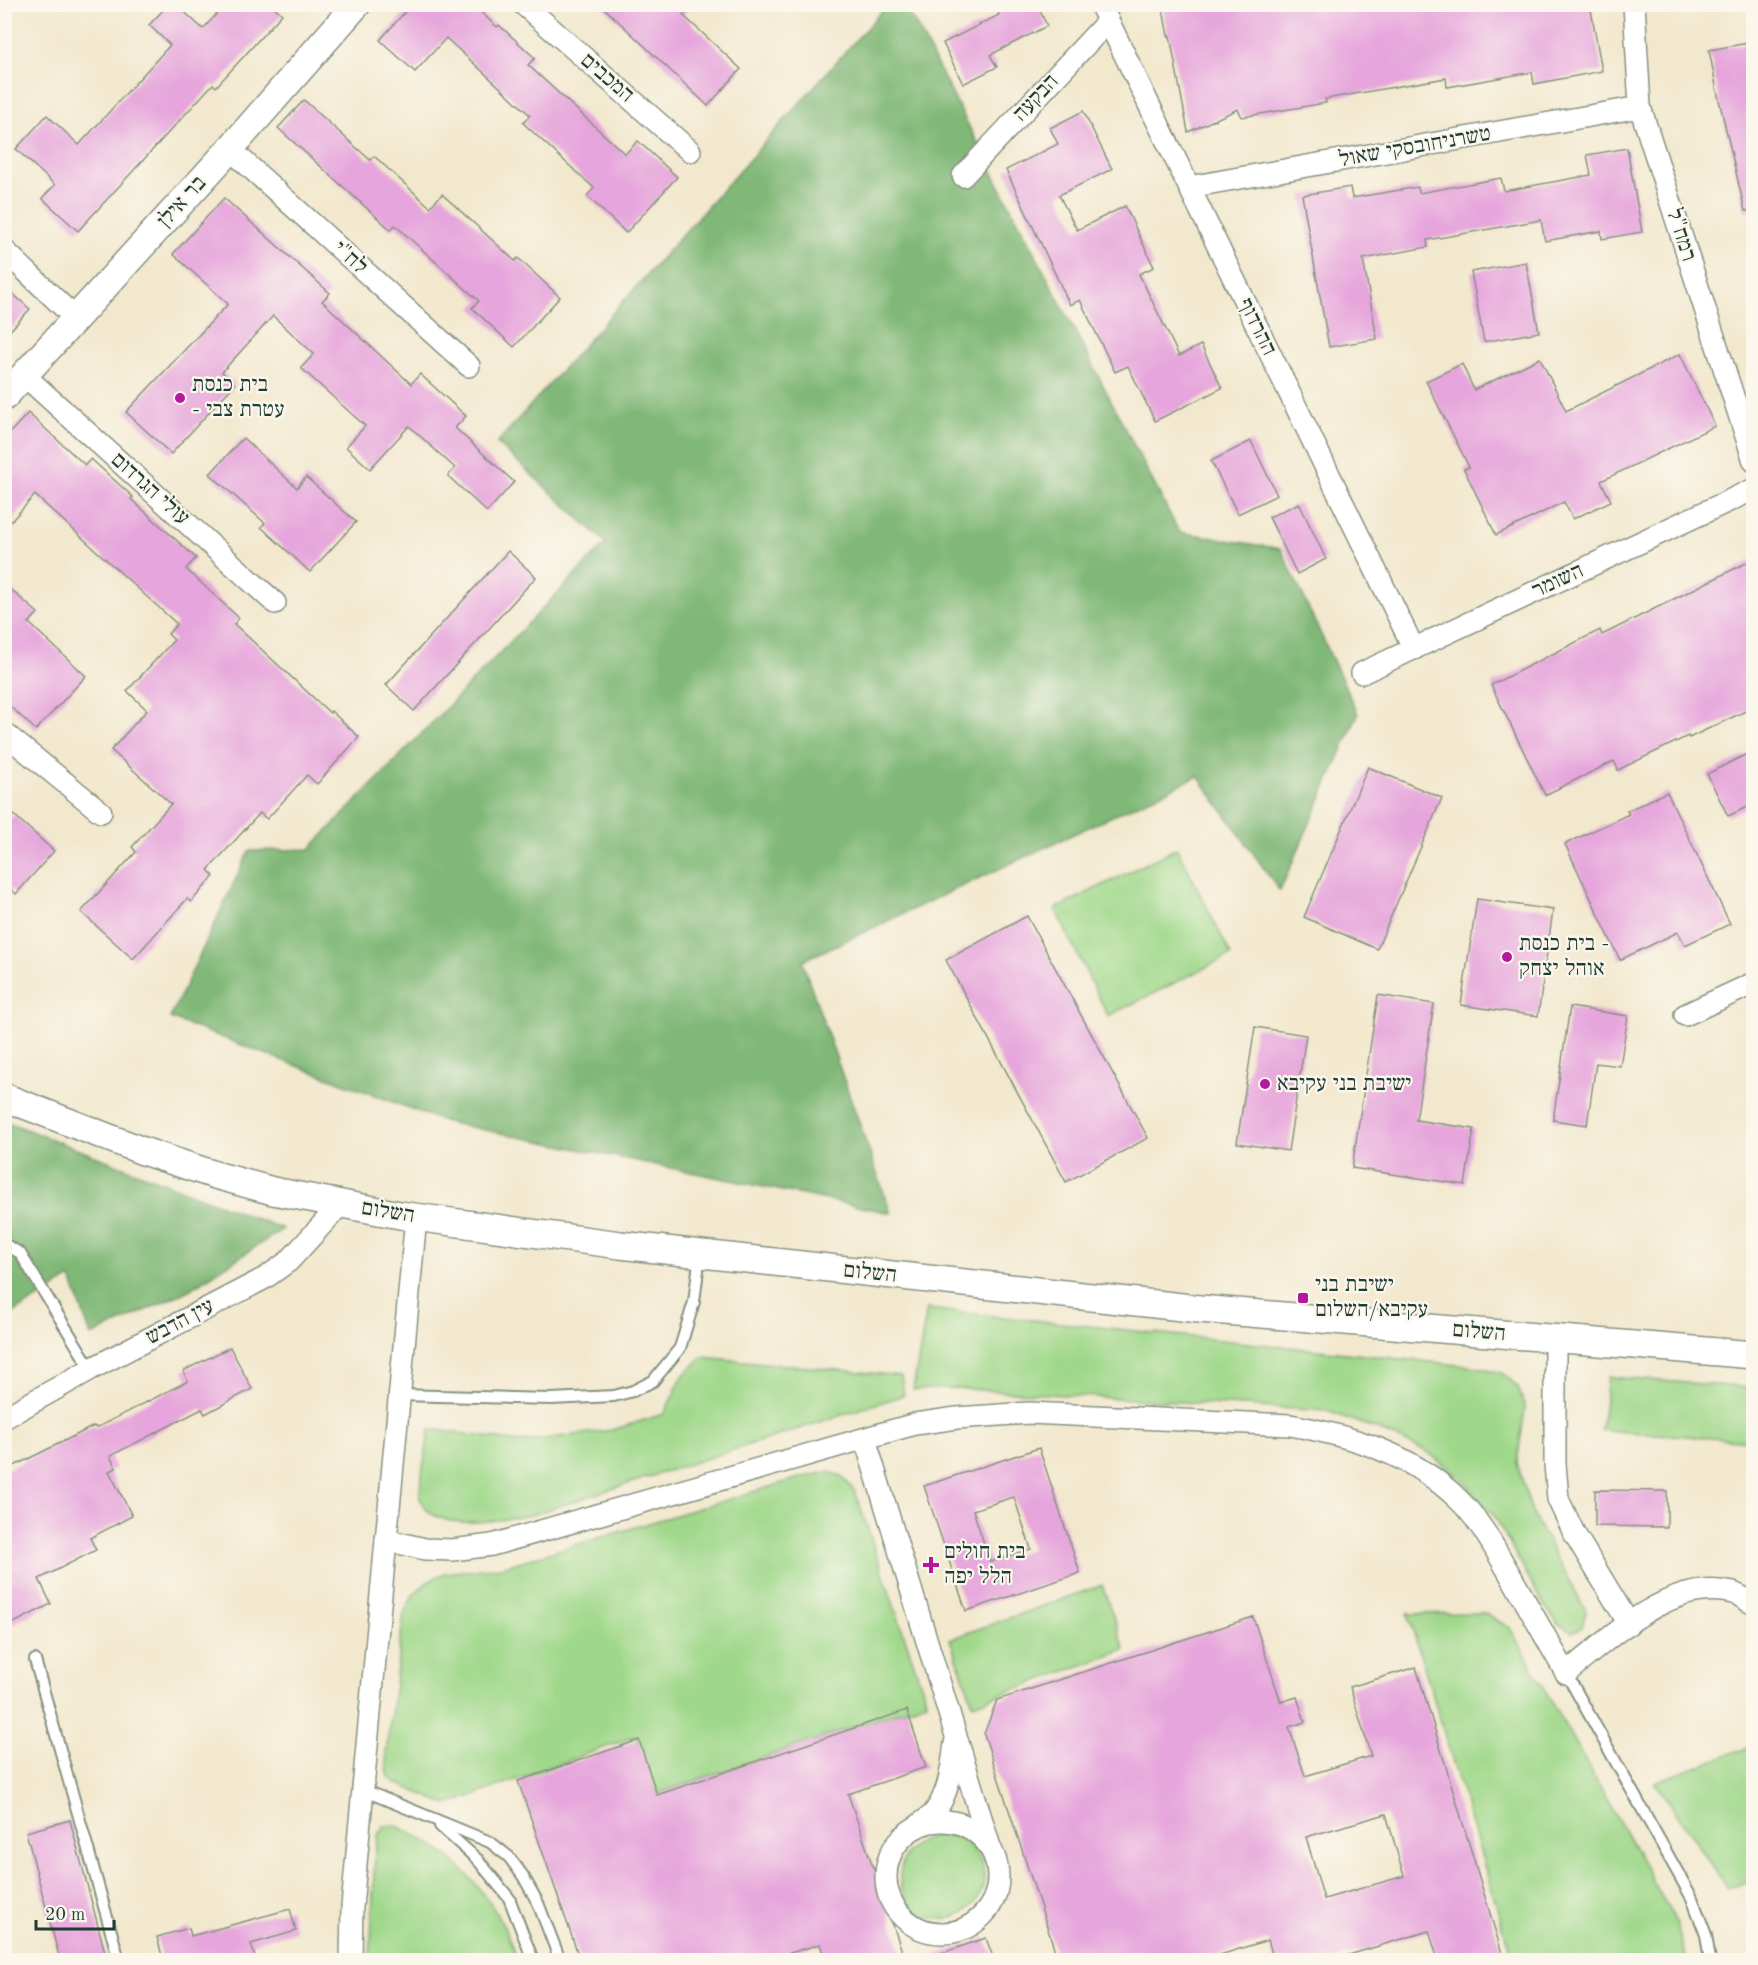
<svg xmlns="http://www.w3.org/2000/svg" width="1758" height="1965" viewBox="0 0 1758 1965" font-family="'Old Standard TT','Frank Ruhl Libre',serif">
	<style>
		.green { fill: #a0d88b; stroke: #608a60; stroke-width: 1.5 }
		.forest { fill: #80b877; stroke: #507a56; stroke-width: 1.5 }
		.building { fill: #e6a5dc; fill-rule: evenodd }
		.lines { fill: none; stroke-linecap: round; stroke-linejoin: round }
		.service-casing { stroke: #889281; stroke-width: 14 }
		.minor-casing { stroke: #889281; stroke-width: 24 }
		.tertiary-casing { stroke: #889281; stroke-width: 30 }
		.service { stroke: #fff; stroke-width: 10 }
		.minor { stroke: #fff; stroke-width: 21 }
		.tertiary { stroke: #fff; stroke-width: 27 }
		.poi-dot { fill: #b5179e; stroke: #fbf7ec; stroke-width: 2 }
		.labels { text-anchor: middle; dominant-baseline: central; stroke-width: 4.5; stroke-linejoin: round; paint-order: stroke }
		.street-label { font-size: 22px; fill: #1f3d34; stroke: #fbf7ec }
		.poi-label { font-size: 22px; fill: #1f3d34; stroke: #fbf7ec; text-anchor: start }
	</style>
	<rect width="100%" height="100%" fill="#fbf7ec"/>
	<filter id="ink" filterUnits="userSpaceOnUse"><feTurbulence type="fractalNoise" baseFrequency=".0167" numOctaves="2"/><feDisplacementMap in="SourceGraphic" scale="12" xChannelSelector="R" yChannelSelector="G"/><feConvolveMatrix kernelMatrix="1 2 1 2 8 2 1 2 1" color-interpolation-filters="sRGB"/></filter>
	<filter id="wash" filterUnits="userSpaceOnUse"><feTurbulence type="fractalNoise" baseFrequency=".008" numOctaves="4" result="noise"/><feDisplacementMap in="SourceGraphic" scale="24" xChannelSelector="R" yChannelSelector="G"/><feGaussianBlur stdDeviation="1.35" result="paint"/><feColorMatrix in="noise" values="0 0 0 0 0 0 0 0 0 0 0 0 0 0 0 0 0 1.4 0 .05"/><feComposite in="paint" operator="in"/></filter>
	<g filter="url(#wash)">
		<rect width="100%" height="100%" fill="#f2e8ce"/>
		<g class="green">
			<path d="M1177,848L1231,955L1108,1016L1055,909Z"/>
			<path d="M927,1309L1477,1367L1502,1373L1518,1387L1525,1408L1517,1463L1525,1490L1532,1513L1586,1611L1582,1627L1573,1632L1558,1624L1542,1602L1495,1517L1460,1478L1426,1451L1379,1430L1327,1411L951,1388L913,1390Z"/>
			<path d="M702,1357L901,1376L904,1395L531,1515C503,1519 431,1536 420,1498C418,1490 428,1441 430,1429L521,1442L612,1430L664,1414L682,1377Z"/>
			<path d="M1608,1377L1753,1388V1441L1601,1430Z"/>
			<path d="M828,1472L842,1476L855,1492L927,1702L656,1794L636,1736L447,1805L394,1782L388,1775L386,1754L404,1613L413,1595L430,1580L445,1573L502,1567L803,1477Z"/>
			<path d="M1102,1585L1125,1650L973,1704L950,1639Z"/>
			<path d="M1485,1613L1510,1628L1676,1922L1687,1960H1513L1408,1614Z"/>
			<path d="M1753,1746V1881L1727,1888L1655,1782Z"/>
			<path d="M396,1825C409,1833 424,1839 437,1848C474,1876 505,1915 516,1960H370L375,1855L378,1835L384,1826Z"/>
			<circle cx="942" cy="1877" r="42"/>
		</g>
		<g class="forest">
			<path d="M887,5H906L1179,532L1281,549L1358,714L1280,891L1198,776L802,961L891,1213L446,1122L170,1018L249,851L310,849L606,543L497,443Z"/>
			<path d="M5,1121L283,1229L189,1290L91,1336L71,1278L5,1318Z"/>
		</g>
		<g id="blocks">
			<g class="building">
				<path d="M169,4H176L203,29L226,4H271L282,14L216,87L213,84L78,231L42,198L55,185L16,149L47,115L79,145L170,45L149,25Z"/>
				<path d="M412,4H472L497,27L499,25L535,58L528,65L625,154L638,141L677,177L626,233L587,196L594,188L523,123L530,115L446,38L415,72L380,40Z"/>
				<path d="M600,4H693L683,15L741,69L708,106Z"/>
				<path d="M994,4H1037L1047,26L990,55L997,67L963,84L943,43L999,15Z"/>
				<path d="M1162,4H1590L1602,71L1534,84L1532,72L1447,87L1446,78L1325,99L1326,103L1242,117L1238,109L1188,132L1170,36H1168Z"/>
				<path d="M1754,42V210L1745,211L1717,91L1709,50Z"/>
				<path d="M304,100L370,160L374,156L430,207L442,194L515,261L518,258L560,297L514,347L472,308L479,301L395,225L391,230L278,128Z"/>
				<path d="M1083,111L1112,169L1059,195L1077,230L1125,206L1154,267L1139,274L1179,356L1201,345L1222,388L1155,421L1128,366L1115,372L1080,300L1070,305L1006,170L1058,144L1050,128Z"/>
				<path d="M1627,148L1642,232L1602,239L1601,231L1545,241L1541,220L1427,240L1428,247L1363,259L1377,339L1329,347L1302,195L1350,187L1352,198L1418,187L1419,193L1501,178L1504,191L1591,175L1587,155Z"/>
				<path d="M224,198L330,293L322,301L411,384L420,374L466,416L455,428L514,482L487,512L448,476L455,468L409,426L370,469L346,447L365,426L301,368L314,354L273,316L222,372L235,384L171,454L126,412L228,304L173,254Z"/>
				<path d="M1526,262L1539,332L1484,342L1471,272Z"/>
				<path d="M4,286L30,309L4,337Z"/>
				<path d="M1680,354L1715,426L1601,481L1611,501L1573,519L1564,502L1496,535L1464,469L1469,467L1426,381L1462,364L1474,390L1540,358L1566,411Z"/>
				<path d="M28,413L85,465L91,459L133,497L131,499L196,558L186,569L239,618L234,624L330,713L331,711L359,737L317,784L307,775L267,819L260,813L208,870L214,876L191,902L187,899L133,959L81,912L136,852L132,847L171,804L111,750L147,710L127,691L174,640L168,634L177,624L35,495L4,529V439Z"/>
				<path d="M243,438L297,488L306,477L356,522L310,572L261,527L265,523L210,474Z"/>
				<path d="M1251,441L1277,495L1238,514L1211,461Z"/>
				<path d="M1299,503L1326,559L1297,574L1269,517Z"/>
				<path d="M508,551L536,577L414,711L386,685Z"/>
				<path d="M1754,559V707L1689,738L1688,736L1618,770L1614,761L1545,795L1491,685L1600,630L1602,635Z"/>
				<path d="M4,584L38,613L29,623L86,676L36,730L4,701Z"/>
				<path d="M1747,754L1754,767V804L1728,816L1707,774Z"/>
				<path d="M1368,767L1442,798L1377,949L1304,917Z"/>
				<path d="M1667,792L1730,924L1685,945L1678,932L1620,960L1565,844L1629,814L1627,811Z"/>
				<path d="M14,815L54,851L16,894L4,883V825Z"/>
				<path d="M1477,899L1553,910L1538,1016L1461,1005Z"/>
				<path d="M1027,916L1148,1138L1066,1182L946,960Z"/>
				<path d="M1378,995L1434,1004L1416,1120L1474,1129L1465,1185L1352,1168Z"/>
				<path d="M1570,1007L1628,1016L1620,1066L1596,1063L1587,1125L1553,1120Z"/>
				<path d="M1255,1027L1306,1035L1288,1151L1237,1143Z"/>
				<path d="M230,1347L252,1389L205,1414L202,1409L110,1456L116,1468L109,1471L132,1516L90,1538L96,1550L39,1579L51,1604L4,1628V1471L94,1426L96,1428L188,1381L183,1371Z"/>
				<path d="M1039,1448L1080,1573L966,1611L924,1486ZM1014,1497L1031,1549L990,1562L973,1510Z"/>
				<path d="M1595,1490L1667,1491V1527L1595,1526Z"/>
				<path d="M1253,1617L1281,1702L1297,1697L1305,1722L1289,1727L1305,1776L1371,1756L1350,1687L1416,1667L1504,1960H1438L1429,1931L1332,1960H1274L1268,1940L1204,1960H1058L984,1734L997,1700ZM1386,1814L1404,1876L1324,1899L1306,1837Z"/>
				<path d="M907,1710L926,1767L848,1794L905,1960H825L820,1944L767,1960H580L518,1781L639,1740L657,1795Z"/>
				<path d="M70,1820L107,1960H60L26,1832Z"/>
				<path d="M290,1909L296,1931L251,1944L256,1960H163L157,1937L189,1928L191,1936Z"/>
				<path d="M986,1938L994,1960H930V1957Z"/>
			</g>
		</g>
	</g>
	<g filter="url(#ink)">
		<use href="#blocks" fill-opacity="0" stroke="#889281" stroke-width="1.5"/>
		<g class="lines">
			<defs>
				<g id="service">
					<path d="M4,1244L20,1253L91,1369"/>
					<path d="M399,1395L551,1399L614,1396L633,1391L653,1381L680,1348L694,1302L700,1254"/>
					<path d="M35,1660L119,1960"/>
					<path d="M1566,1673L1692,1898L1706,1935L1710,1960"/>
					<path d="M363,1790L490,1842L509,1857L523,1876L538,1903L560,1960"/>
					<path d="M440,1826L478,1860L509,1898L533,1960"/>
				</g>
				<g id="minor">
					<path d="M523,4L690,151"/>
					<path d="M1100,4L1414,649"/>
					<path d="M1634,4L1640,107L1754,461"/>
					<path d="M230,149L469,366"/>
					<path d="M963,176L1108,21"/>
					<path d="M1189,187L1640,107"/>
					<path d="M4,250L77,320"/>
					<path d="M25,376L275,603"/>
					<path d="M1362,673L1754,489"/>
					<path d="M4,733L101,812"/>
					<path d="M1685,1015L1754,983"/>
					<path d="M1555,1339V1464L1558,1499L1574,1533L1629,1624"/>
					<path d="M4,1418L91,1369L265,1278L289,1261L340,1205"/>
					<path d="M865,1439L990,1847"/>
					<path d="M386,1540L425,1549L452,1550L492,1545L915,1424L957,1418L1029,1413L1290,1425C1352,1436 1412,1454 1458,1499C1481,1521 1496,1551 1512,1578C1530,1610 1548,1641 1566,1673C1611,1638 1670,1577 1733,1593C1740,1595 1747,1601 1754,1604"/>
					<circle cx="942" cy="1877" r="56"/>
					<path d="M918,1826C922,1822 929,1818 933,1814C949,1795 952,1767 955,1743"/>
					<path d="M351,1960L352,1907L416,1217"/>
				</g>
				<g id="tertiary">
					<path d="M4,397L230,149L357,4"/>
					<path d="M4,1097L143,1151L215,1175L273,1191L400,1215L620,1245L1200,1309L1754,1355"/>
				</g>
			</defs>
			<use href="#service" class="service-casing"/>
			<use href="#minor" class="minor-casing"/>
			<use href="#tertiary" class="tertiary-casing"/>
			<use href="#service" class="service"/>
			<use href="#minor" class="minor"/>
			<use href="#tertiary" class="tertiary"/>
		</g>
	</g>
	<g class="poi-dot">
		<circle cx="180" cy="398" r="6"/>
		<circle cx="1507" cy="957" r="6"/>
		<circle cx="1265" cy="1084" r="6"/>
		<rect x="1297" y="1292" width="12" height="12" rx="3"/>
		<path d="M928 1556h6v6h6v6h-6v6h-6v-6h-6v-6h6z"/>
	</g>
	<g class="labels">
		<g class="street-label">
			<text transform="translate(607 78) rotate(41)">המכבים</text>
			<text transform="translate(1036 98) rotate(-47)">הבקעה</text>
			<text transform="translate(1415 147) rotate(-10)">טשרניחובסקי שאול</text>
			<text transform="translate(182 202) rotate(-48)">בר אילן</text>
			<text transform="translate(1681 235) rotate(72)">רמח"ל</text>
			<text transform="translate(350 258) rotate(42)">לח"י</text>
			<text transform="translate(1257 327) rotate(64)">ההרדוף</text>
			<text transform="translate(150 489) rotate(42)">עולי הגרדום</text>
			<text transform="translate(1558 581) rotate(-25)">השומר</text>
			<text transform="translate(388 1212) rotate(9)">השלום</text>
			<text transform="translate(870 1273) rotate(6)">השלום</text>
			<text transform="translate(180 1322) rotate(-28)">עין הדבש</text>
			<text transform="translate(1479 1332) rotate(5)">השלום</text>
		</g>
		<g class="poi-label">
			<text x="192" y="385">בית כנסת<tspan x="192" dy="25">- עטרת צבי</tspan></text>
			<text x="1519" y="944">בית כנסת -<tspan x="1519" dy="25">אוהל יצחק</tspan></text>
			<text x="1277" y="1084">ישיבת בני עקיבא</text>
			<text x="1315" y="1285">ישיבת בני<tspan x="1315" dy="25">עקיבא/השלום</tspan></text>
			<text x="944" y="1552">בית חולים<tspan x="944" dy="25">הלל יפה</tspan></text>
		</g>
	</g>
	<rect width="1758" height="1965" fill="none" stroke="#fbf7ec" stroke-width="24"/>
	<path d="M36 1920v9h78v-9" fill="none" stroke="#1f3d34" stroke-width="3"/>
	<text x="45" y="1920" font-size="18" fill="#1f3d34" stroke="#fbf7ec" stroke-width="4.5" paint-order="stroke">20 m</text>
</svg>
